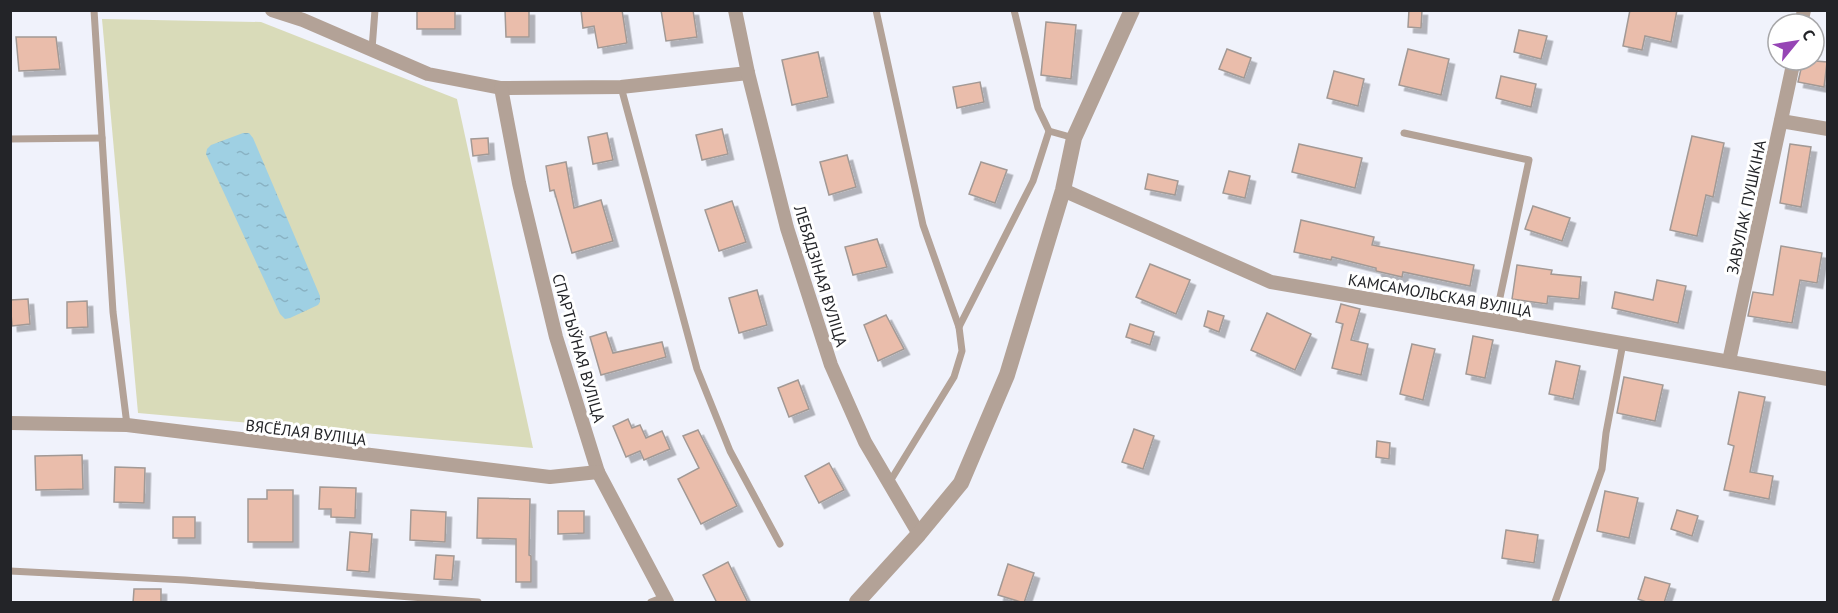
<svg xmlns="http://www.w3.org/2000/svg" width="1838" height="613" viewBox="0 0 1838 613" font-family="'PT Sans',sans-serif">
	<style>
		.grass { fill: #d9dbb9 }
		.water { fill: url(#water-ripples) }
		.building { fill: #eabdab; stroke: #a29995; stroke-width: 1.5; filter: url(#shadow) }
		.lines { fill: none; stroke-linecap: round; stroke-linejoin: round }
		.service { stroke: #b3a297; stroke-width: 7 }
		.minor { stroke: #b3a297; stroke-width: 14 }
		.tertiary { stroke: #b3a297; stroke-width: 16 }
		.labels { text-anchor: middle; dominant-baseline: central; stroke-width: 6; stroke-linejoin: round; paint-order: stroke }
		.street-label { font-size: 16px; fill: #232428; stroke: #fff }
	</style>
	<defs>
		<pattern id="water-ripples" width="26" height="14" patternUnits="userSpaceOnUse" patternTransform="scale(1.5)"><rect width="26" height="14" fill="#9fd0e3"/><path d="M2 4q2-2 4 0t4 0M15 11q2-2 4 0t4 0" fill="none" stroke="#89b2c3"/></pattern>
		<filter id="shadow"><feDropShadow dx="5.5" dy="5.5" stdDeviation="0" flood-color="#0004"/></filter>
	</defs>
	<rect width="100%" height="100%" fill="#f0f2fb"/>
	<path class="grass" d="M102,19L261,22L457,99L533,448L138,413Z"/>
	<path class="water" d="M243,133H249L253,138L320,296V302L318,305L290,318L285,319L280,314L206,154L207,149L211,145Z"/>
	<g class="building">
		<rect x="417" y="10" width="38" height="19"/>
		<path d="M505,10H529V37H506Z"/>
		<path d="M581,10H622L627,43L598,48L594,26L583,28Z"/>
		<path d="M661,10H693L697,37L666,41Z"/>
		<path d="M1409,10H1422L1421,28L1408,27Z"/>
		<path d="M1630,10H1677L1671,42L1645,36L1642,50L1623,46Z"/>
		<path d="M1046,22L1076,25L1071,79L1041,75Z"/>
		<path d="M1519,30L1547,36L1541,59L1514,52Z"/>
		<path d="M16,37H56L60,69L19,71Z"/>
		<path d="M1227,49L1251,58L1244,78L1219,69Z"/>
		<path d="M1408,49L1449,59L1441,95L1399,85Z"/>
		<path d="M818,52L828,97L792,105L782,60Z"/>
		<path d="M1803,60L1827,62L1824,87L1798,82Z"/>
		<path d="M1334,71L1364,79L1358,106L1327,98Z"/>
		<path d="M1501,76L1536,84L1531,107L1496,98Z"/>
		<path d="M980,82L984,102L957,108L953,87Z"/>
		<path d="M722,129L728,154L702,160L696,135Z"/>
		<path d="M607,133L613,160L593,164L588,137Z"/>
		<path d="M1692,136L1724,143L1713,197L1706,195L1697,236L1670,230Z"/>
		<path d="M488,138L489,154L473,156L471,139Z"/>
		<path d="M1299,144L1362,158L1355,188L1292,172Z"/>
		<path d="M1790,144L1811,147L1801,207L1780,203Z"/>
		<path d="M847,155L856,187L829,195L820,162Z"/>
		<path d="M566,162L574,208L601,200L613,241L572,253L554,190L550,191L546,166Z"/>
		<path d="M981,162L1007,170L995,203L969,194Z"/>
		<path d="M1229,171L1250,176L1245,198L1223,193Z"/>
		<path d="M1148,174L1178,181L1175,195L1145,189Z"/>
		<path d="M732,201L746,242L719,251L705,210Z"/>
		<path d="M1533,206L1570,218L1562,241L1525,229Z"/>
		<path d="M1301,220L1374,237L1372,245L1474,265L1470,286L1403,272L1402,277L1376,271V268L1332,257L1331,260L1294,252Z"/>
		<path d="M877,239L887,267L853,275L845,247Z"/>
		<path d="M1781,246L1822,253L1817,283L1800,280L1792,323L1748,316L1753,292L1773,295Z"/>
		<path d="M1150,264L1190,280L1176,314L1136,297Z"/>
		<path d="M1517,265L1552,270L1551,274L1581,277L1579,299L1548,296L1547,304L1512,299Z"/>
		<path d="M1657,280L1686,286L1678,323L1612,308L1615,292L1653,300Z"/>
		<path d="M757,290L767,325L739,333L729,298Z"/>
		<path d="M28,299L30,324L12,326L10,300Z"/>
		<path d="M87,301L88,327L67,328V302Z"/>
		<path d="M1341,304L1360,309L1351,340L1368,344L1361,375L1332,368L1343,324L1336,322Z"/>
		<path d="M1208,311L1224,316L1219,332L1204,326Z"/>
		<path d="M1267,313L1311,334L1295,370L1251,350Z"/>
		<path d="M886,315L904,349L878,361L864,325Z"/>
		<path d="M1130,324L1154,332L1150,345L1126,337Z"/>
		<path d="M606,332L613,353L662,342L666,357L601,375L590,337Z"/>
		<path d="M1473,336L1493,340L1485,378L1466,374Z"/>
		<path d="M1412,344L1435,349L1423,400L1400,394Z"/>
		<path d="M1556,361L1580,366L1573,399L1549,394Z"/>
		<path d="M1624,377L1663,385L1655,421L1617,413Z"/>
		<path d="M798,380L809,409L789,417L778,388Z"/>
		<path d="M1739,392L1765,397L1750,472L1773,476L1769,499L1724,490L1734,446L1728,444Z"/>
		<path d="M628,419L632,428L640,425L646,438L662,431L670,449L644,460L640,451L626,457L613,426Z"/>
		<path d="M1134,429L1154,436L1143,469L1122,462Z"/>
		<path d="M698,430L737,506L701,524L678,479L699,468L683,436Z"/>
		<path d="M1377,441L1390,443L1389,459L1376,457Z"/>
		<path d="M82,455L83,489L36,490L35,456Z"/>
		<path d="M829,463L844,490L819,503L805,476Z"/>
		<path d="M115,467L145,468L144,503L114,502Z"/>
		<path d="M320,487L356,488L355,518L331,517V509H319Z"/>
		<path d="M267,490H293V542H248V499H267Z"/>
		<path d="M1605,491L1638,498L1629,538L1597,531Z"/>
		<path d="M478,498L530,499L529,555L531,556V582H516V539L477,538Z"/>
		<path d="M411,510L446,512L445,542L410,540Z"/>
		<path d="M1677,510L1698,516L1692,536L1671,529Z"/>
		<path d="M558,511H584V533L558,534Z"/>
		<rect x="173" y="517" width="22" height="21"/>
		<path d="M1506,530L1538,535L1534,563L1502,558Z"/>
		<path d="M350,532L372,534L369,572L347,570Z"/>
		<path d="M436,555L454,556L452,580L434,579Z"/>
		<path d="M728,562L748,603H717L703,575Z"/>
		<path d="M1008,564L1034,573L1024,603L998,595Z"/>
		<path d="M1645,577L1670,584L1664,603H1649L1638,599Z"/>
		<path d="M134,589H161V603H133Z"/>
	</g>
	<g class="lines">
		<g class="service">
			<path d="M94,10L113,312L127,425"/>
			<path d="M876,10L923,225L959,327L962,351L954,377L889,483"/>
			<path d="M1014,10L1038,108L1049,131L1074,138"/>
			<path d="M372,49L375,10"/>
			<path d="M621,87L697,369L730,451L780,544"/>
			<path d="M1404,133L1529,160L1495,321"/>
			<path d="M10,139L102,138"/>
			<path d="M959,327L1033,181L1049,131"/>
			<path d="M10,571L185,580L478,602"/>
			<path d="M651,602L664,597"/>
			<path d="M1555,602L1602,469L1606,433L1623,343"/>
		</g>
		<g class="minor">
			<path d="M272,10L303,20L428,74L501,88L621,87L748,73"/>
			<path d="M735,10L748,73L787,228L831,365L865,442L919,534"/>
			<path d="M1801,24L1804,10"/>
			<path d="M501,88L519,183L556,337L598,472L667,602"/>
			<path d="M1781,121L1828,129"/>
			<path d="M1063,190L1271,282L1828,379"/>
			<path d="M1729,361L1794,60"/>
			<path d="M10,423L127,425L550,477L598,472"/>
		</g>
		<path class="tertiary" d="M857,602L919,534L961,483L1007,375L1063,190L1074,138L1132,10"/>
	</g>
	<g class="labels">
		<g class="street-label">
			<text transform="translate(1746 207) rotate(-78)">ЗАВУЛАК ПУШКІНА</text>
			<text transform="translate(821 276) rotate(73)">ЛЕБЯДЗІНАЯ ВУЛІЦА</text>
			<text transform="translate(1440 295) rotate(10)">КАМСАМОЛЬСКАЯ ВУЛІЦА</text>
			<text transform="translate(579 348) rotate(74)">СПАРТЫЎНАЯ ВУЛІЦА</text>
			<text transform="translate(306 432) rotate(7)">ВЯСЁЛАЯ ВУЛІЦА</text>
		</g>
	</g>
	<rect width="1838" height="613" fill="none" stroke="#232428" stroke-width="24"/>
	<g transform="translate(1796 42) rotate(60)"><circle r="28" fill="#ffffff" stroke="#a7a7a9" stroke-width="1.5"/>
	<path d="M0-4.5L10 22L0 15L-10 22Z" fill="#9645b5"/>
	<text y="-9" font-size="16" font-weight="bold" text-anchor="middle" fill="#232428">С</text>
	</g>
</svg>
